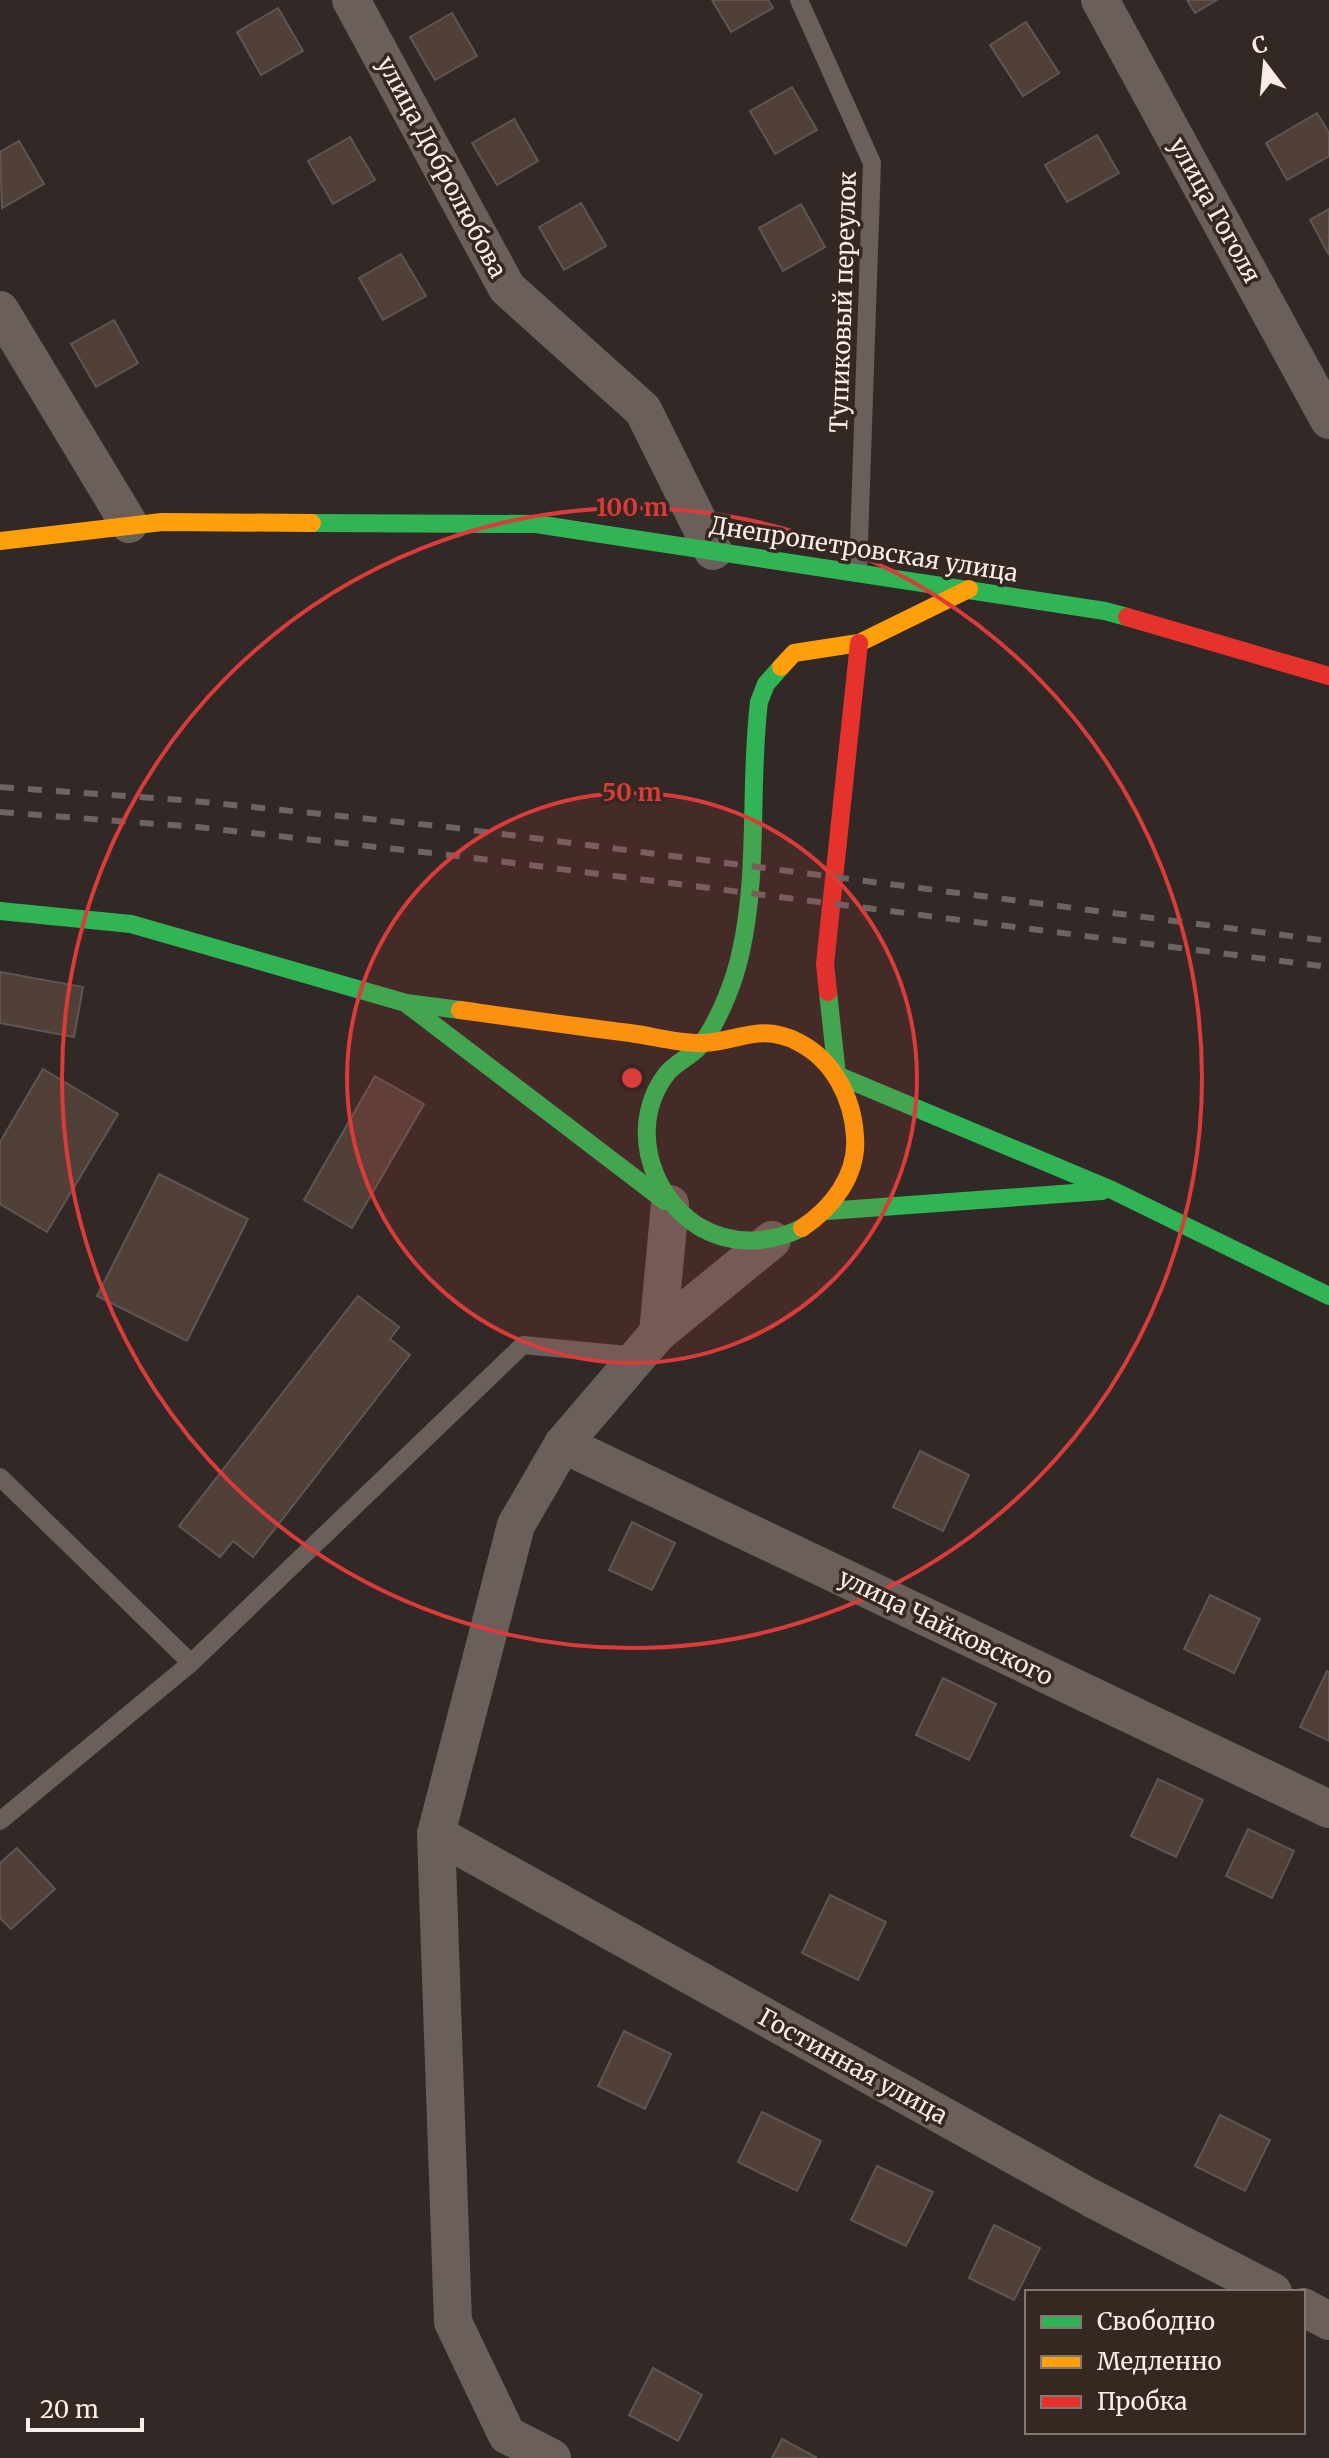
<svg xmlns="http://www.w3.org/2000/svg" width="1329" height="2458" viewBox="0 0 1329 2458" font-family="Merriweather,serif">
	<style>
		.building { fill: #514038; stroke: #5e5654; stroke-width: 2 }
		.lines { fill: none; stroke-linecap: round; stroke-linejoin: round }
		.lane { stroke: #6a5f5b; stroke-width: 18 }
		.street { stroke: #6a5f5b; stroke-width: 38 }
		.fast { stroke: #30b455; stroke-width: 18 }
		.slow { stroke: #ff9f0a; stroke-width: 18 }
		.jam { stroke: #e5322d; stroke-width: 18 }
		.rail { stroke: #6e6462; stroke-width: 6; stroke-dasharray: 14 14; stroke-linecap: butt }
		.ring { fill: none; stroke: #d93c3b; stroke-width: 4 }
		.labels { text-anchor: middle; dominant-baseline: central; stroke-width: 7; stroke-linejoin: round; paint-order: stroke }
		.street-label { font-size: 24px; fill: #f8ede8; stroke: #372721 }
		.centre { fill: #d93c3b; stroke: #372721; stroke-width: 4 }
		.ring-label { font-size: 24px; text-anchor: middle; font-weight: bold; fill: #d93c3b; stroke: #372721; stroke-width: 7; stroke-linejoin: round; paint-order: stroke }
	</style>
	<rect width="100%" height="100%" fill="#322926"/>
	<g class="building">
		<path d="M712,0H768L773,8L731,32Z"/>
		<path d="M1187,0H1217L1195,13Z"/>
		<path d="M278,8L303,51L261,75L237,32Z"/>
		<path d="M452,13L477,56L435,80L410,37Z"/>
		<path d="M1026,22L1059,73L1023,96L990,45Z"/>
		<path d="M792,87L817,130L775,154L750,111Z"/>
		<path d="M1317,113L1329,133V156L1287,180L1266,143Z"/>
		<path d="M514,119L538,161L497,185L472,143Z"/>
		<path d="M1097,135L1119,173L1067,202L1045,165Z"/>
		<path d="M350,137L375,180L333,204L308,161Z"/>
		<path d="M19,141L44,184L2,208L0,152Z"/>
		<path d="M581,203L606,246L564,270L539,227Z"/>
		<path d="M801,204L825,247L783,271L759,228Z"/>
		<path d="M1329,209V255L1310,220Z"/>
		<path d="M401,254L426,296L383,320L359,278Z"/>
		<path d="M114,320L138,363L96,387L71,344Z"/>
		<path d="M0,972L83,987L74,1037L0,1023Z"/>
		<path d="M43,1069L118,1114L47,1232L0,1204V1142Z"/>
		<path d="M375,1076L424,1104L352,1228L304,1200Z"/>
		<path d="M159,1174L248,1219L187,1341L97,1296Z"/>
		<path d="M358,1296L399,1327L390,1339L410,1355L253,1557L233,1541L220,1557L179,1526Z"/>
		<path d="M920,1451L969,1475L943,1531L893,1507Z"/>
		<path d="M632,1522L675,1543L652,1590L609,1570Z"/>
		<path d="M1210,1595L1260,1619L1234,1673L1184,1649Z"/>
		<path d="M1327,1671L1329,1672V1741L1300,1727Z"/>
		<path d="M943,1678L996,1704L969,1760L916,1735Z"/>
		<path d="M1158,1779L1203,1800L1176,1857L1131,1836Z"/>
		<path d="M1248,1829L1294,1851L1272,1898L1226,1876Z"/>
		<path d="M17,1848L55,1889L11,1929L0,1918V1863Z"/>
		<path d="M830,1895L886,1922L858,1980L802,1953Z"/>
		<path d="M624,2031L671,2054L645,2109L598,2086Z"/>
		<path d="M762,2112L821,2141L797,2191L738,2162Z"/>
		<path d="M1220,2115L1270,2140L1245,2191L1195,2166Z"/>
		<path d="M877,2166L933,2192L906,2246L851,2220Z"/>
		<path d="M994,2225L1040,2248L1014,2300L969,2278Z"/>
		<path d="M653,2368L702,2395L678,2441L629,2415Z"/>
		<path d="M782,2439L817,2458H772Z"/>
	</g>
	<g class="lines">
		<g class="lane">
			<path d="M799,0L872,163L858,572"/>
			<path d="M0,1477L191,1663"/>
			<path d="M0,1821L191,1663L523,1345L638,1356"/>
		</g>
		<g class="street">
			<path d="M351,0L507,288L643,410L713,551"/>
			<path d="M1100,0L1329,420"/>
			<path d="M0,310L129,524"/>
			<path d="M658,1333L670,1204"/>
			<path d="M563,1444L1329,1809"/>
			<path d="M436,1834L1091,2198L1273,2292"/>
			<path d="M1303,2307L1329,2321"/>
			<path d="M552,2458L507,2435L453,2322L436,1834L516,1525L563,1444L658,1333L772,1240"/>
		</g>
		<g class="fast">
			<path d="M312,523L536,524L1105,611L1127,617"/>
			<path d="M781,667L766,684L759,702C749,784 759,870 741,951C735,980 721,1015 704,1041C695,1055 679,1060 668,1072C628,1121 648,1194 698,1226C731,1246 769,1244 802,1228"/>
			<path d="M0,911L131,924L406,1003L460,1010"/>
			<path d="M828,992L837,1075L1112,1190L1329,1296"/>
			<path d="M408,1005L665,1201"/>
			<path d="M827,1211L1102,1191"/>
		</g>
		<g class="slow">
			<path d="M0,541L162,522L312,523"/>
			<path d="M781,667L794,653L859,643L969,589"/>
			<path d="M460,1010C517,1018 573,1026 630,1033C653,1036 680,1044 703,1043C739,1041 761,1023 798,1042C834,1060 853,1099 855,1137C858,1175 832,1208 802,1228"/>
		</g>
		<g class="jam">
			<path d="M1127,617L1329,676"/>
			<path d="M828,992L825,964L859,643"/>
		</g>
		<g class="rail">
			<path d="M0,787L194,801L448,827L1329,941"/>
			<path d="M0,812L197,827L458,856L1329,967"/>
		</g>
	</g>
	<circle cx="632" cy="1078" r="285" fill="#d93c3b" fill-opacity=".12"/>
	<g class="ring">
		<circle cx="632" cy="1078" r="285"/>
		<circle cx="632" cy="1078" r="570"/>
	</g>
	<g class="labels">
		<g class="street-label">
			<text transform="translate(442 167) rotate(62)">улица Добролюбова</text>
			<text transform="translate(1215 210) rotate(61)">улица Гоголя</text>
			<text transform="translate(843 302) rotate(-88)">Тупиковый переулок</text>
			<text transform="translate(864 549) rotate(9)">Днепропетровская улица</text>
			<text transform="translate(946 1627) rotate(26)">улица Чайковского</text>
			<text transform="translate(853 2066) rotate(29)">Гостинная улица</text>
		</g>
	</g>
	<circle cx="632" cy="1078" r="12" class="centre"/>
	<g class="ring-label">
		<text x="632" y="516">100 m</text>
		<text x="632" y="801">50 m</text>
	</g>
	<rect x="1025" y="2290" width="280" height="144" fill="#372721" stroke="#847671" stroke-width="2"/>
	<rect x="1041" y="2316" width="40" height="12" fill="#30b455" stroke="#847671" stroke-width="2"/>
	<text x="1097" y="2330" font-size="24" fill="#f8ede8">Свободно</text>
	<rect x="1041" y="2356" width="40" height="12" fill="#ff9f0a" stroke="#847671" stroke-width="2"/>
	<text x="1097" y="2370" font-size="24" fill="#f8ede8">Медленно</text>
	<rect x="1041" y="2396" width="40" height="12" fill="#e5322d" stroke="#847671" stroke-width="2"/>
	<text x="1097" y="2410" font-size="24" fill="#f8ede8">Пробка</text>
	<g transform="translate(1265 64) rotate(344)" stroke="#372721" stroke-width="6" paint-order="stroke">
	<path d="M0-6L14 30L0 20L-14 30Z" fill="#f8ede8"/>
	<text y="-12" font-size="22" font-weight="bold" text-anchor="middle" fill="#f8ede8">С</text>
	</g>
	<path d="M28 2418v12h114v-12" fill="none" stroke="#f8ede8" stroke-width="4"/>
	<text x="40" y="2418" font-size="24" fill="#f8ede8" stroke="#372721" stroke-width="6" paint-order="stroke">20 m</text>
</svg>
